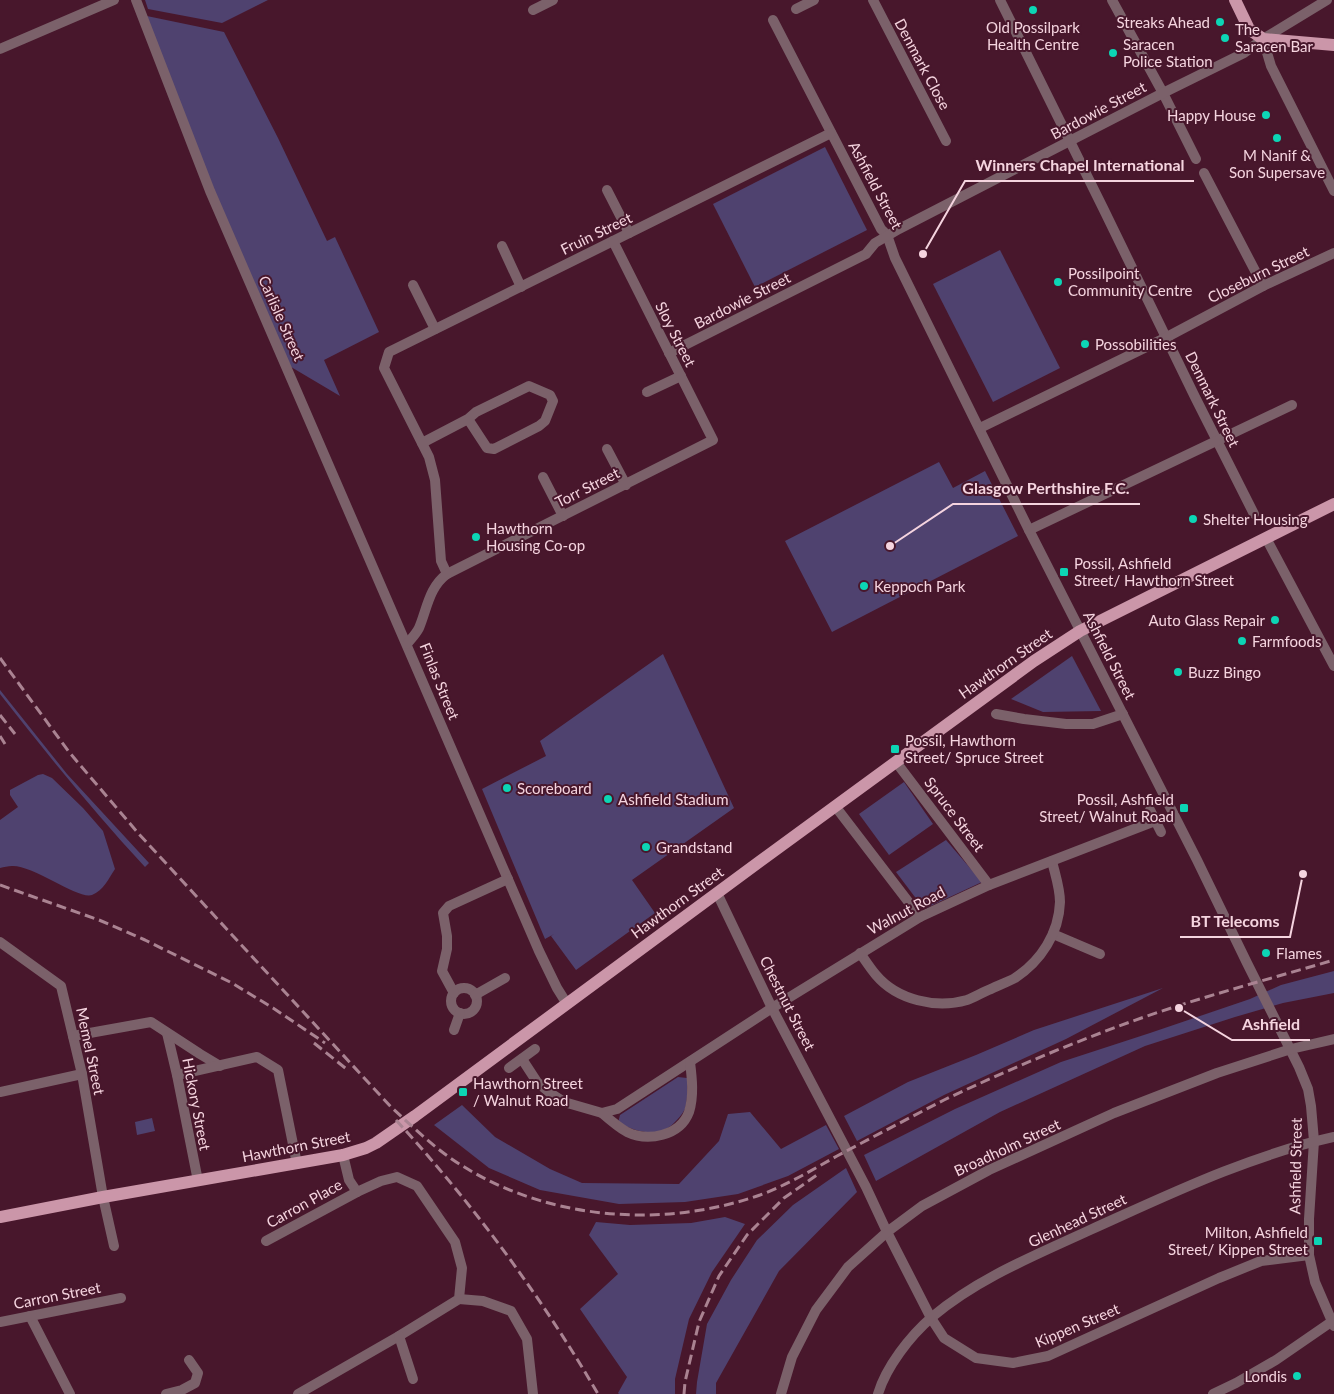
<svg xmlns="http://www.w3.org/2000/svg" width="1334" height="1394" viewBox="0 0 1334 1394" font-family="Lato,sans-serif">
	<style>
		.green { fill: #4f426f }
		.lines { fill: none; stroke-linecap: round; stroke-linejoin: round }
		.minor { stroke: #7b616a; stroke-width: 10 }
		.major { stroke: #cb96a9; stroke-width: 12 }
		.rail { stroke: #aa8392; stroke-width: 3; stroke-dasharray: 10 5; stroke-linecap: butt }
		.poi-dot { fill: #0cd5b5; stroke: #48172c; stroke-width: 2 }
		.labels { text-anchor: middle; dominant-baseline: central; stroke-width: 4; stroke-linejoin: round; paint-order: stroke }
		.poi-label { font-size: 15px; fill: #f5d4df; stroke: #48172c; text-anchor: start }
		.street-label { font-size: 15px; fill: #f5d4df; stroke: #48172c }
		.leader { fill: none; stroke: #f5d4df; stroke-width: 2 }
		.callout-dot { fill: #f5d4df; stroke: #48172c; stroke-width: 2 }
		.callout-label { font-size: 16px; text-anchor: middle; font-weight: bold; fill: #f5d4df; stroke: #48172c; stroke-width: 4; stroke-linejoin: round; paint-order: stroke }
	</style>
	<rect width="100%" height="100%" fill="#48172c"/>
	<g class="green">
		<path d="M145,0H268L222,23L148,9Z"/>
		<path d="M142,15L224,32L278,138L327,241L335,237L379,332L324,360L340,396L286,364Z"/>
		<path d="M825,147L867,230L755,287L713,204Z"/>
		<path d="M1000,250L1060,368L993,402L933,284Z"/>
		<path d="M939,462L953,488L985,471L1018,536L832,632L785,541Z"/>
		<path d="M663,654L734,808L632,880L655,913L576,970L551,936L554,934L545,939L482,789L546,756L540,741Z"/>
		<path d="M1072,656L1101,711L1043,712L1011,699Z"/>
		<path d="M0,690L67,774L149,863L145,867C94,812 46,753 0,694Z"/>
		<path d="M43,774L52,778L83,808L103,831L115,869C109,878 103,891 92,895C79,900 33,865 12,866C8,866 4,867 0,868V820L18,807L10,795V790L38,775Z"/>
		<path d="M904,782L933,824L889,855L859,814Z"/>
		<path d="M946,840L982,882L924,909L896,872Z"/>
		<path d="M1334,971V993L1283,1003L1235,1017L1145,1046L1000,1112L876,1181L864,1155L955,1109L1061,1062L1150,1033L1250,999L1281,985Z"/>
		<path d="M1163,988L1066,1039L944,1095L857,1141L844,1116L908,1082L976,1055L1034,1030Z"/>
		<path d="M678,1077L687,1078C687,1088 688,1100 685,1109C682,1115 677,1120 673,1124C656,1139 636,1131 618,1123L620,1115Z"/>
		<path d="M462,1105L495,1137L550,1169L582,1183L679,1184L719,1141L728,1114L750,1112L781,1149L826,1125L839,1149L788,1176L738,1194L685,1202L619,1204L540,1190L489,1168L434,1125Z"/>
		<path d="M152,1118L155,1131L137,1135L135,1122Z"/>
		<path d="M846,1168L857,1192L779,1271L716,1383V1394H696L697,1382L707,1324L731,1280L757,1240L793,1205Z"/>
		<path d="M725,1217L745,1224L712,1272L689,1319L675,1379V1394H619L618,1393L627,1377L580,1309L618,1274L589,1235L596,1222L630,1225L691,1223Z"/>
	</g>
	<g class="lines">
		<g class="minor">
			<path d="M136,0L210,191L539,951L557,988L567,1004"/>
			<path d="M873,0L946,141"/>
			<path d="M1000,0L1103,208L1195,397L1254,514"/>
			<path d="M1112,0L1163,93L1196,159"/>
			<path d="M796,9L814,0"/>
			<path d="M533,10L553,0"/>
			<path d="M773,20L881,229L887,235L895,258L1029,530L1197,860L1247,963L1299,1067L1308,1089L1311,1106L1314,1141L1309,1219V1255L1315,1282L1334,1326"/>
			<path d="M1263,39L1271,66L1334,191"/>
			<path d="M0,49L114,0"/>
			<path d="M1204,173L1263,286"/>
			<path d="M607,190L629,233"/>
			<path d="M502,246L521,287"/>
			<path d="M413,285L435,329"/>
			<path d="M669,353L866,254L875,243L899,229L1163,93L1244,53L1263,39L1327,0"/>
			<path d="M647,392L681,376"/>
			<path d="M980,428L1167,337L1263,286L1334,253"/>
			<path d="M422,443L468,419L476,412L529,386L550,395L553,401L545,421L539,426L494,449L487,448L468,419"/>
			<path d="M607,449L626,485"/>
			<path d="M543,477L563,516"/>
			<path d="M1029,530L1292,405"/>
			<path d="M1266,538L1334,666"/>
			<path d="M447,574L441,561L435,480L429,457L384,368L389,352L831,133"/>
			<path d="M407,644C411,639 416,634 419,628C427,609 429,587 447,574L713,440L613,241"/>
			<path d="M996,714L1024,719L1066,724H1093L1123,714"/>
			<path d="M896,762L989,885"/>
			<path d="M835,806L920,917"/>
			<path d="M1150,810L1161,832"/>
			<path d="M717,893L772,1008L866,1187L887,1232L931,1318L944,1338L976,1358L1013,1363L1048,1356L1219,1278L1261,1261L1309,1255"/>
			<path d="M1053,934L1100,954"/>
			<path d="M0,942L61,986L82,1074L103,1197L114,1246"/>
			<path d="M860,953C865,960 870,968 876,975C897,1000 936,1009 967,1000C975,997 983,992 991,989C999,985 1008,982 1015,978C1041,961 1059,933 1060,902C1060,888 1055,874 1052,861"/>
			<circle cx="464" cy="1001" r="13"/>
			<path d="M454,993L442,971L447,949V936L443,913L449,906L508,879"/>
			<path d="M475,995L505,978"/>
			<path d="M454,1030L460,1013"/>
			<path d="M167,1033L177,1075L198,1181"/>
			<path d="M73,1036L151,1022L200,1054L220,1066"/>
			<path d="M522,1059L537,1082L550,1093L564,1102L602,1113L617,1109L772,1008L920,917L989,885L1155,821"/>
			<path d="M509,1068L535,1049"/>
			<path d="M177,1075L257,1057L278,1070L297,1164"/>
			<path d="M0,1092L82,1074"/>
			<path d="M602,1113C610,1120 618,1127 627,1132C648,1142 680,1136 689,1112C694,1096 692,1078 690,1062"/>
			<path d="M343,1155L349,1180L357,1192"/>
			<path d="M266,1241L357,1192L381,1181L397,1177L417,1186L455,1242L462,1268L459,1299L399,1336L298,1394"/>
			<path d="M459,1299L483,1301L511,1311L527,1339L533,1394"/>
			<path d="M30,1316L70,1394"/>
			<path d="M0,1322L121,1298"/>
			<path d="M399,1336L413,1379"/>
			<path d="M166,1394L182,1390L195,1383L198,1373L189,1360"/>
			<path d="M781,1394L792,1357L816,1310L848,1267L887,1232L922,1206L989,1170L1114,1113L1217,1073L1291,1049L1334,1039"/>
			<path d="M878,1394C886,1367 910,1336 932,1317C978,1278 1036,1255 1090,1230C1170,1194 1248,1156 1334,1137"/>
			<path d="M1213,1394L1236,1383L1276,1360L1334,1320"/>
		</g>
		<g class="major">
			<path d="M1235,0L1249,29L1263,39L1334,45"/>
			<path d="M0,1217L103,1197L343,1155L366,1148L376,1143L415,1116L759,862L1034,661L1080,631L1334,504"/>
		</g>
		<g class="rail">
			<path d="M0,658L69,752L138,833L391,1107C413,1127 435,1149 461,1165C548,1220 663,1229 760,1195C787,1185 812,1170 837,1156C873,1137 909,1118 944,1100C1005,1071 1067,1045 1130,1022C1197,998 1266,980 1334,960"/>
			<path d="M0,715L15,734"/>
			<path d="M0,736L5,744"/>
			<path d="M0,885L99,920L145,940L232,983L273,1008L325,1043"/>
			<path d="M314,1043L349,1071"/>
			<path d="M396,1120C473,1204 541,1296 598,1394"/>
			<path d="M684,1394L685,1382L699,1322L719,1276L747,1235L784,1198L817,1175"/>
		</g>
	</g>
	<g class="poi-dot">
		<circle cx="1033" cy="10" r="5"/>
		<circle cx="1220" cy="22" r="5"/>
		<circle cx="1225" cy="38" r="5"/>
		<circle cx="1113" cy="53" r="5"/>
		<circle cx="1266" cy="115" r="5"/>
		<circle cx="1277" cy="138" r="5"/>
		<circle cx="1058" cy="282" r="5"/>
		<circle cx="1085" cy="344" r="5"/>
		<circle cx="1193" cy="519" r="5"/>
		<circle cx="476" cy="537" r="5"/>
		<rect x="1059" y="567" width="10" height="10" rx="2.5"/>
		<circle cx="864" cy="586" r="5"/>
		<circle cx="1275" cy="620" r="5"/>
		<circle cx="1242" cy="641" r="5"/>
		<circle cx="1178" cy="672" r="5"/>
		<rect x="890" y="744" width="10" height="10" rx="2.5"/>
		<circle cx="507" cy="788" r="5"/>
		<circle cx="608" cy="799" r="5"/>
		<rect x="1179" y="803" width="10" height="10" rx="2.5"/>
		<circle cx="646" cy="847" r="5"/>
		<circle cx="1266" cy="953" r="5"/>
		<rect x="458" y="1087" width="10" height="10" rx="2.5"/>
		<rect x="1313" y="1236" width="10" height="10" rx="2.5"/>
		<circle cx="1297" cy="1376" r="5"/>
	</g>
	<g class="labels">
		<g class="poi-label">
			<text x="1210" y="22" text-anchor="end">Streaks Ahead</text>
			<text x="1033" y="27" text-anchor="middle">Old Possilpark<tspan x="1033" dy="17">Health Centre</tspan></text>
			<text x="1235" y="29">The<tspan x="1235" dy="17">Saracen Bar</tspan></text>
			<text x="1123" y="44">Saracen<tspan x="1123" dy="17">Police Station</tspan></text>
			<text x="1256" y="115" text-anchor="end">Happy House</text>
			<text x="1277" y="155" text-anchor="middle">M Nanif &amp;<tspan x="1277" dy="17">Son Supersave</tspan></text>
			<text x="1068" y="273">Possilpoint<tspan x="1068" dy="17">Community Centre</tspan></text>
			<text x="1095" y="344">Possobilities</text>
			<text x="1203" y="519">Shelter Housing</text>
			<text x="486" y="528">Hawthorn<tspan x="486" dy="17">Housing Co-op</tspan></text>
			<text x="1074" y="563">Possil, Ashfield<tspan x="1074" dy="17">Street/ Hawthorn Street</tspan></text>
			<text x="874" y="586">Keppoch Park</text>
			<text x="1265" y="620" text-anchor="end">Auto Glass Repair</text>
			<text x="1252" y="641">Farmfoods</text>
			<text x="1188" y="672">Buzz Bingo</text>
			<text x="905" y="740">Possil, Hawthorn<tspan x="905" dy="17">Street/ Spruce Street</tspan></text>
			<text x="517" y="788">Scoreboard</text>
			<text x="618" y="799">Ashfield Stadium</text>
			<text x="1174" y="799" text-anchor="end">Possil, Ashfield<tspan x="1174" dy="17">Street/ Walnut Road</tspan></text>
			<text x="656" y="847">Grandstand</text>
			<text x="1276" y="953">Flames</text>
			<text x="473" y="1083">Hawthorn Street<tspan x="473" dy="17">/ Walnut Road</tspan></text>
			<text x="1308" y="1232" text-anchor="end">Milton, Ashfield<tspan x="1308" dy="17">Street/ Kippen Street</tspan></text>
			<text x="1287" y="1376" text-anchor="end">Londis</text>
		</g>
		<g class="street-label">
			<text transform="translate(923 64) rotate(62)">Denmark Close</text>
			<text transform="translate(1098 110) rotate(-28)">Bardowie Street</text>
			<text transform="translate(876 185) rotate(62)">Ashfield Street</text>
			<text transform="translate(596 233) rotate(-26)">Fruin Street</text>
			<text transform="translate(1258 274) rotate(-26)">Closeburn Street</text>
			<text transform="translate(742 300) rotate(-27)">Bardowie Street</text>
			<text transform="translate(282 318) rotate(66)">Carlisle Street</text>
			<text transform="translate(676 334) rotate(63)">Sloy Street</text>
			<text transform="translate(1213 399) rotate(64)">Denmark Street</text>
			<text transform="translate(587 487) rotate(-27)">Torr Street</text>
			<text transform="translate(1110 655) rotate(63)">Ashfield Street</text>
			<text transform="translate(1005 663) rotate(-35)">Hawthorn Street</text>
			<text transform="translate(440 681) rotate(68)">Finlas Street</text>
			<text transform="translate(955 814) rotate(53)">Spruce Street</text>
			<text transform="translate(677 902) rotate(-36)">Hawthorn Street</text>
			<text transform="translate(906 910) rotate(-28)">Walnut Road</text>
			<text transform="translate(788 1003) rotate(63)">Chestnut Street</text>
			<text transform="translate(91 1051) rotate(78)">Memel Street</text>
			<text transform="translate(197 1104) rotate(79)">Hickory Street</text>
			<text transform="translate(296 1146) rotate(-11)">Hawthorn Street</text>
			<text transform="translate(1007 1147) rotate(-25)">Broadholm Street</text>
			<text transform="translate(1295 1166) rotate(-89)">Ashfield Street</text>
			<text transform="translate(304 1203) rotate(-29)">Carron Place</text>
			<text transform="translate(1077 1220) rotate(-25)">Glenhead Street</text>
			<text transform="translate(57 1295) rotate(-11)">Carron Street</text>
			<text transform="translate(1077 1325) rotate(-23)">Kippen Street</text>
		</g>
	</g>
	<path class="leader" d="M923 254L965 181H1194M890 546L953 504H1140M1303 874L1290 937H1180M1179 1008L1232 1040H1310"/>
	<g class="callout-dot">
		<circle cx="923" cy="254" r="5"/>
		<circle cx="890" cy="546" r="5"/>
		<circle cx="1303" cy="874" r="5"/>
		<circle cx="1179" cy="1008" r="5"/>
	</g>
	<g class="callout-label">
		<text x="1080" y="171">Winners Chapel International</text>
		<text x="1046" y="494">Glasgow Perthshire F.C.</text>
		<text x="1235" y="927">BT Telecoms</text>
		<text x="1271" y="1030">Ashfield</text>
	</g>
</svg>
